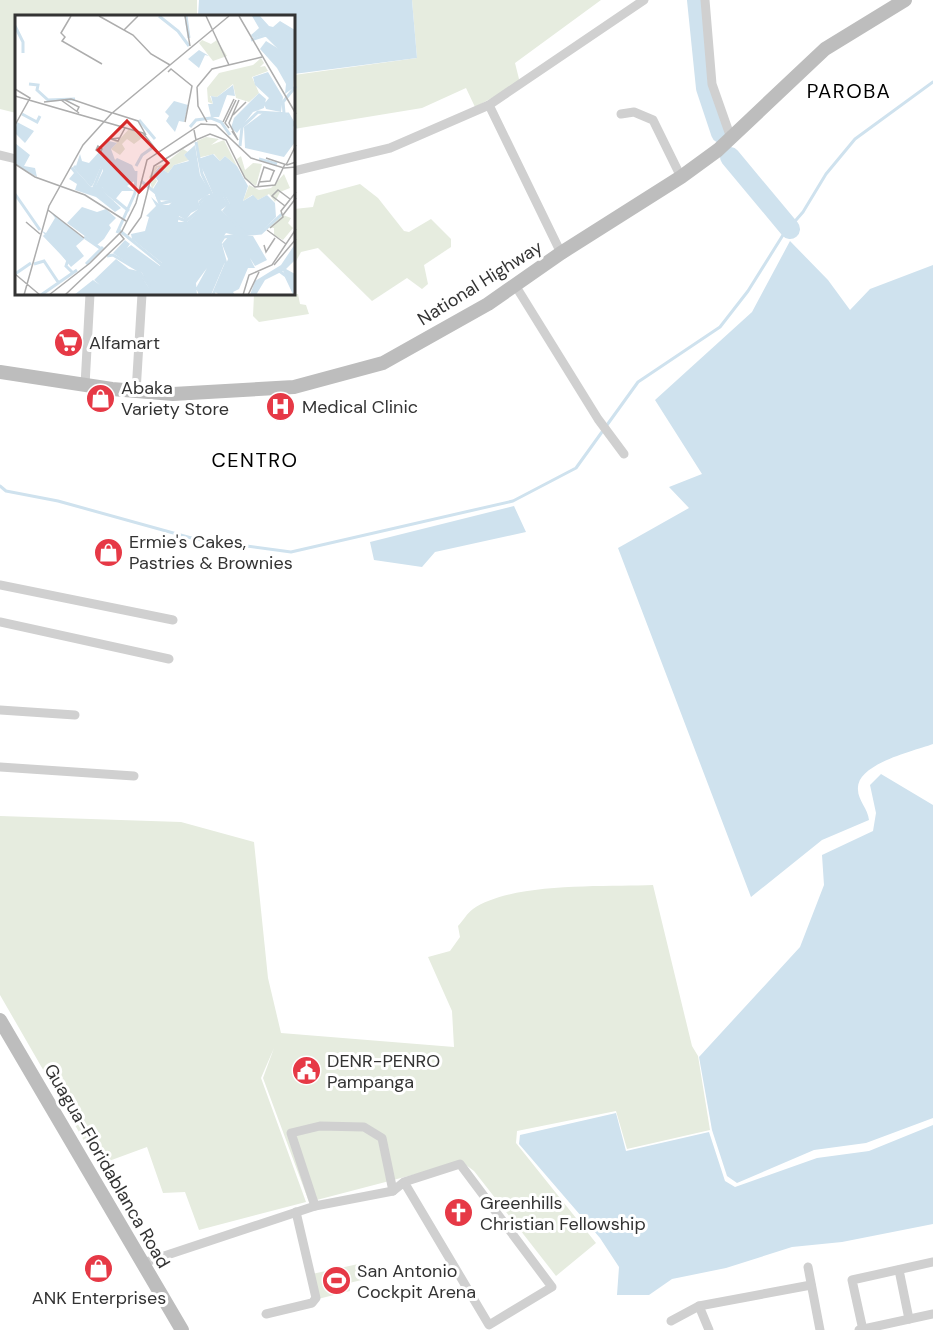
<svg xmlns="http://www.w3.org/2000/svg" width="933" height="1330" viewBox="0 0 933 1330" font-family="'DM Sans',sans-serif">
	<style>
		.green { fill: #e6ecdf }
		.water { fill: #cfe2ee }
		.lines { fill: none; stroke-linecap: round; stroke-linejoin: round }
		.stream { stroke: #cfe2ee; stroke-width: 3 }
		.river { stroke: #cfe2ee; stroke-width: 20 }
		.minor { stroke: #d0d0d0; stroke-width: 9 }
		.secondary { stroke: #bdbdbd; stroke-width: 14 }
		.labels { text-anchor: middle; dominant-baseline: central; stroke-width: 6; stroke-linejoin: round; paint-order: stroke }
		.street-label { font-size: 18px; fill: #333; stroke: #fff }
		.poi-label { font-size: 18px; fill: #333; stroke: #fff; text-anchor: start }
		.neighbourhood-label { font-size: 20px; letter-spacing: 1.5px; fill: #000; stroke: #fff }
		.inset-river { fill: none; stroke: #cfe2ee; stroke-width: 3 }
		.inset-road { fill: none; stroke: #adadad; stroke-width: 1.5 }
		.view { fill: #d62828; fill-opacity: 0.15; stroke: #d62828; stroke-width: 3 }
		.inset-edge { fill: none; stroke: #333; stroke-width: 3 }
	</style>
	<rect width="100%" height="100%" fill="#fff"/>
	<g class="green">
		<path d="M0,0H197V16H16V113L0,109Z"/>
		<path d="M412,0H601L515,63L520,83L475,107L466,88L422,108L294,129V75L417,58Z"/>
		<path d="M360,184L378,198L404,231L409,232L431,219L451,239V247L424,265L428,284L422,289L407,278L372,301L318,248L301,252L294,265V209L313,207L316,196Z"/>
		<path d="M254,294H298L300,304L306,305L309,314L259,322L253,316Z"/>
		<path d="M0,816L181,822L254,842L268,978L281,1033L454,1047L452,1011L428,957L450,951L460,937L458,926C463,921 467,913 473,909C511,882 605,887 653,885L692,1046L698,1056L710,1130L627,1149L616,1111L517,1131L516,1143L596,1243L556,1276L474,1171L462,1162L309,1202L263,1078L274,1048L261,1078L306,1202L199,1230L185,1192L163,1193L147,1147L98,1165L0,995Z"/>
		<path d="M363,1263L366,1279L349,1283L350,1291L318,1299L312,1274Z"/>
	</g>
	<g class="water">
		<path d="M199,0H412L417,58L294,74V16H198Z"/>
		<path d="M790,241L828,280L850,310L870,289L933,265V744C914,751 855,764 858,790C858,800 868,809 869,820L822,840L751,897L618,548L689,508L669,487L702,474L655,400L752,312Z"/>
		<path d="M514,506L526,532L435,552L422,567L374,560L370,542Z"/>
		<path d="M881,774L933,805V1118L866,1143L814,1150L737,1183L727,1176L712,1130L699,1057L800,947L824,885L822,855L873,831L876,813L870,785Z"/>
		<path d="M616,1113L626,1151L709,1132L725,1181L735,1187L817,1158L869,1151L933,1125V1224L842,1242L792,1247L726,1268L672,1279L649,1295H617L619,1267L600,1238L519,1144L520,1135Z"/>
	</g>
	<g class="lines">
		<path class="stream" d="M0,486L6,491L58,501L195,539L291,552L513,501L576,468L638,382L720,327L748,291L783,235L803,212L826,174L855,139L933,82"/>
		<g class="river">
			<path d="M697,0L706,88L721,133"/>
			<path d="M730,157L790,229"/>
		</g>
		<g class="minor">
			<path d="M705,0L712,84L731,138"/>
			<path d="M489,105L561,253"/>
			<path d="M621,114L634,112L653,120L681,177"/>
			<path d="M0,155L16,159"/>
			<path d="M294,171L390,148L489,105L644,0"/>
			<path d="M515,285L598,419L624,454"/>
			<path d="M85,385L90,294"/>
			<path d="M136,392L142,294"/>
			<path d="M0,585L173,620"/>
			<path d="M0,622L169,659"/>
			<path d="M0,710L75,715"/>
			<path d="M0,767L134,776"/>
			<path d="M315,1206L291,1133L320,1126L364,1127L382,1138L393,1191"/>
			<path d="M143,1263L315,1206L393,1191L404,1182L460,1164L552,1287L489,1325L404,1182"/>
			<path d="M808,1267L820,1330"/>
			<path d="M899,1270L909,1319"/>
			<path d="M699,1306L709,1330"/>
			<path d="M266,1314L312,1303L316,1298L296,1212"/>
			<path d="M671,1321L699,1306L811,1285"/>
			<path d="M859,1330L933,1314"/>
			<path d="M863,1330L852,1280L933,1262"/>
		</g>
		<g class="secondary">
			<path d="M0,372L112,389L173,394L294,387L383,363L488,304L561,253L681,177L718,150L825,49L905,0"/>
			<path d="M0,1020L182,1330"/>
		</g>
	</g>
	<defs>
		<symbol id="supermarket-disc" viewBox="-11 -11 22 22"><circle r="9.5" fill="#e63946" stroke="#fff"/><path d="M-6-5.5h2.5l.6 2H6L4.5 2H-2.5L-4.4-4H-6ZM-1.5 3.2a1.3 1.3 0 1 0 .1 0ZM3 3.2a1.3 1.3 0 1 0 .1 0Z" fill="#fff"/></symbol>
		<symbol id="shop-disc" viewBox="-11 -11 22 22"><circle r="9.5" fill="#e63946" stroke="#fff"/><path d="M-5-2.5h2.3a2.7 3.5 0 0 1 5.4 0H5L5.5 6h-11ZM-1.5-2.5h3a1.5 2.3 0 0 0-3 0Z" fill="#fff"/></symbol>
		<symbol id="hospital-disc" viewBox="-11 -11 22 22"><circle r="9.5" fill="#e63946" stroke="#fff"/><path d="M-5-5h3v3.5h4V-5h3V5h-3V1.5h-4V5h-3Z" fill="#fff"/></symbol>
		<symbol id="civic-disc" viewBox="-11 -11 22 22"><circle r="9.5" fill="#e63946" stroke="#fff"/><path d="M-.6-6.5H3V-4.5H.6V-3L4-1V1h2V6H-6V1h2V-1L-.6-3ZM-1.2 2.5V6h2.4V2.5Z" fill="#fff"/></symbol>
		<symbol id="church-disc" viewBox="-11 -11 22 22"><circle r="9.5" fill="#e63946" stroke="#fff"/><path d="M-1.2-6h2.4v3.5h3.3v2.4h-3.3V6h-2.4V-.1h-3.3v-2.4h3.3Z" fill="#fff"/></symbol>
		<symbol id="stadium-disc" viewBox="-11 -11 22 22"><circle r="9.5" fill="#e63946" stroke="#fff"/><path d="M0-5a6.5 5 0 1 0 0 10a6.5 5 0 1 0 0-10ZM-3.5-1.8h7v3.6h-7Z" fill="#fff"/></symbol>
	</defs>
	<g fill-rule="evenodd">
		<use href="#supermarket-disc" x="52" y="326" width="33" height="33"/>
		<use href="#shop-disc" x="84" y="382" width="33" height="33"/>
		<use href="#hospital-disc" x="264" y="390" width="33" height="33"/>
		<use href="#shop-disc" x="92" y="536" width="33" height="33"/>
		<use href="#civic-disc" x="290" y="1054" width="33" height="33"/>
		<use href="#church-disc" x="442" y="1196" width="33" height="33"/>
		<use href="#shop-disc" x="82" y="1252" width="33" height="33"/>
		<use href="#stadium-disc" x="320" y="1264" width="33" height="33"/>
	</g>
	<g class="labels">
		<g class="street-label">
			<text transform="translate(480 283) rotate(-32)">National Highway</text>
			<text transform="translate(107 1166) rotate(60)">Guagua-Floridablanca Road</text>
		</g>
		<g class="poi-label">
			<text x="89" y="343">Alfamart</text>
			<text x="121" y="388">Abaka<tspan x="121" dy="21">Variety Store</tspan></text>
			<text x="302" y="407">Medical Clinic</text>
			<text x="129" y="542">Ermie's Cakes,<tspan x="129" dy="21">Pastries &amp; Brownies</tspan></text>
			<text x="327" y="1061">DENR-PENRO<tspan x="327" dy="21">Pampanga</tspan></text>
			<text x="480" y="1203">Greenhills<tspan x="480" dy="21">Christian Fellowship</tspan></text>
			<text x="357" y="1271">San Antonio<tspan x="357" dy="21">Cockpit Arena</tspan></text>
			<text x="99" y="1298" text-anchor="middle">ANK Enterprises</text>
		</g>
		<g class="neighbourhood-label">
			<text x="849" y="91">PAROBA</text>
			<text x="255" y="460">CENTRO</text>
		</g>
	</g>
	<g transform="translate(15 15)">
		<rect width="280" height="280" fill="#fff"/>
		<path d="M187,25L196,29L202,25L212,41L198,46L184,28ZM246,43L249,48L245,52L250,51L253,56L237,62L244,78L234,87L221,83L218,69L202,82L195,81L198,89L193,87L192,73L204,58L238,50ZM114,114L131,120L119,129L112,124L107,129L110,134L105,140L96,134L102,128L97,125L103,126ZM191,122L204,124L196,130L209,125L222,151L210,141L205,146L199,139L182,143V126ZM168,134L173,137L169,140L174,145L159,150L153,158L143,152L138,159L142,166L137,174L134,162L141,151L148,150ZM226,141L230,155L238,148L247,149L241,171L230,163L222,144ZM269,159L275,173L265,177L260,187L254,179L243,185L237,180L228,186L234,170L244,175L256,173ZM268,200L276,203L273,208L278,213L268,225L259,220V213L252,212Z" fill="#e6ecdf"/>
		<path d="M237,1H245L254,11L258,12L265,6L280,15V48L251,19L238,23L236,20L244,13ZM251,26L272,39L280,52L278,73L270,79L271,69L262,53L245,34ZM184,35L194,41L190,40L184,53L173,44ZM253,57L268,82L266,97L251,94L249,89L254,83L240,70L238,62ZM218,70L220,81L212,80L204,102H196L193,89H198L196,81L202,82ZM244,78L251,84L249,93L238,97L222,118L216,113L219,103ZM159,86L173,90L169,107L164,106L160,117L151,106L154,101L150,97ZM249,97L272,100L278,107L280,127L269,142L230,133L229,112ZM2,107L19,116L10,128L0,118ZM94,126L102,128L96,134L100,145L102,143L117,150L120,156L121,165L112,171L119,176H107L99,186L87,172H80L88,156L87,149L78,170L60,154L65,139L67,146L74,148ZM0,128L15,140L9,151L20,153L22,162L0,149ZM180,130L185,160L196,178L183,186L186,193L176,198L171,205L164,201L163,207H172L187,194L186,188L192,182L207,180L213,190L206,195L230,218L226,222L211,218L206,225L210,247L196,280H184L181,273L192,253L181,268L182,280H59L78,265L85,270L79,265L101,244L114,254L123,256L134,273L127,258L98,238L110,225L115,229L112,233L116,230L145,251L147,248L117,224L116,219L130,216L134,202L131,201L141,191L136,182L145,190H154L158,186L142,185L138,174L143,166L138,159L144,152L153,158L159,150L174,146L169,140ZM198,139L205,146L210,141L222,151L233,171L228,186L238,180L243,185L252,180L260,188L261,202L246,217L231,219L209,196L215,189L211,182L198,179L183,144ZM58,152L76,172L86,174L106,193L100,197L81,182L60,175L62,169L54,164L59,158L55,153ZM67,192L82,197L91,194L101,203L94,210L96,213L89,224L92,227L89,224L82,230L52,208ZM35,196L69,224L61,231L69,241L56,252L27,216L31,218L40,203ZM214,221H238L252,245L240,251L235,243L240,253H233L224,274L218,277L220,280H205L200,277L213,244L207,229ZM280,229V245L271,254L280,259V278L268,256L250,265L241,280H235L240,266L266,250Z" fill="#cfe2ee"/>
		<path class="inset-river" d="M144,1L163,16L174,31M171,1L174,23M0,11L8,27V38M236,25L251,20L281,50M14,69L23,70L22,75L33,85L60,84M269,98L268,87L281,71M7,99L22,107L25,101M124,105L140,124M175,112L181,105L196,103L206,107L215,120M181,127L187,159L197,180M225,131L227,112L243,97L273,99L281,113M86,141L87,152L79,172L86,173L114,196M244,144L262,149M59,151L77,171M121,151L127,140L137,133M126,166L141,178L145,189L157,186L160,189M0,179L25,215M163,203L171,206L187,193L185,187L191,182L208,179L214,190L209,196L231,220M104,215L147,250M102,218L120,178L121,156M29,220L53,245L51,251L57,257M69,222L85,233M92,241L98,240L123,255L135,272M19,249L29,246L43,267M71,249L88,232M263,255L271,261L280,280M0,259L16,248M26,280L62,255M198,280L211,249L205,228L209,222L246,218L267,199"/>
		<path class="inset-road" d="M56,1L46,18L50,22L47,26L87,49M84,1L118,20L136,39L155,50M170,1L175,31M191,1L214,50M224,1L281,99M109,15L123,1M153,57L156,54L177,71L170,107M182,72L197,54L247,42M182,72L183,91L192,107M0,74L15,83L0,110M0,81L128,118L142,136M46,85L64,98M50,85L64,92L62,96M29,87L56,84L97,98M98,98L123,106L131,120M218,100L231,87M208,107L219,84M214,113L210,108L221,85M179,115L181,125L195,119L211,125L230,163L240,172L260,170L270,149M217,116L223,125L214,108L224,85M104,123L96,124L103,126L110,113M83,131L87,134L85,138L81,135ZM251,143L272,150L281,147M0,149L20,162L70,180L111,206M271,150L281,130M244,167L255,166L259,156M243,171L249,152L260,156M270,191L257,181L263,175L275,184M33,195L69,223M268,200L281,183M11,207L25,219M255,213L268,202L266,196L281,177M252,215L271,229M113,220L126,202L139,151L181,125M249,230L251,237L260,223M259,250L281,224M0,259L25,280M9,280L34,191L68,130L96,99L214,1M34,280L75,248L107,216L121,188L132,145L186,109L201,110L236,143L269,153L281,152M50,280L109,224L105,219M228,280L234,260L257,250L281,214M233,280L244,257"/>
		<path class="view" d="M112,106L153,148L124,177L83,135Z"/>
		<rect width="280" height="280" class="inset-edge"/>
	</g>
</svg>
